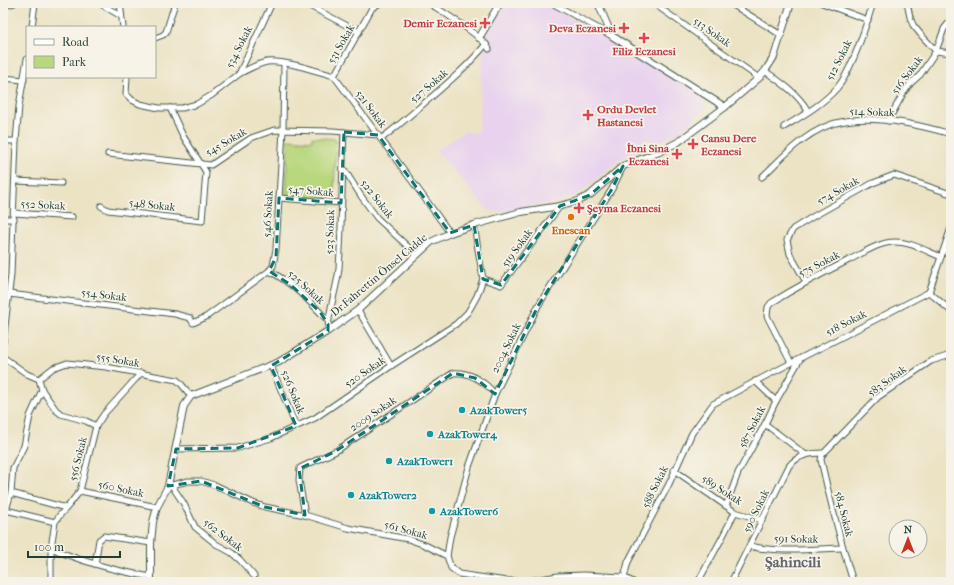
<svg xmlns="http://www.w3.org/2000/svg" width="954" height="585" viewBox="0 0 954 585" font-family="'IM FELL French Canon',serif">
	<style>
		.built { fill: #e8d2ee }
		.green { fill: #b9d77d; stroke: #6c8a58 }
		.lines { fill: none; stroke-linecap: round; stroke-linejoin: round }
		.minor-casing { stroke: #3e564a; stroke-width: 7 }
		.tertiary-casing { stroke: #3e564a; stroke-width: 8 }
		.minor { stroke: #fff; stroke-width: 5 }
		.tertiary { stroke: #fff; stroke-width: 6 }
		.marked { fill: none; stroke: #0f766e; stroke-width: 3; stroke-dasharray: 8 5; stroke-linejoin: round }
		.health-dot { fill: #e0444e; stroke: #f7f3e8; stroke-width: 1.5 }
		.food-dot { fill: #e8710a; stroke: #f7f3e8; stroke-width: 1.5 }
		.culture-dot { fill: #0f9aa8; stroke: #f7f3e8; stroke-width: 1.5 }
		.labels { text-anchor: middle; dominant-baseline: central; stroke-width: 3.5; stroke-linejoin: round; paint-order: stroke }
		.health-label { font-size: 11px; font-weight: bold; fill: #be3a42; stroke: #f7f3e8; text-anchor: end }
		.street-label { font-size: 11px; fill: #1f3d34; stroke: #f7f3e8 }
		.food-label { font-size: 11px; font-weight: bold; fill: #c56008; stroke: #f7f3e8 }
		.culture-label { font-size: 11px; font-weight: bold; fill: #0d838f; stroke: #f7f3e8; text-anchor: start }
		.district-label { font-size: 15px; font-weight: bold; fill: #5f646e; stroke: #f7f3e8 }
	</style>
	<rect width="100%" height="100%" fill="#f7f3e8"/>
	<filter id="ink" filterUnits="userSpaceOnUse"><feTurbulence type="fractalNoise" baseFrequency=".025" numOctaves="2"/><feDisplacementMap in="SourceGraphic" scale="8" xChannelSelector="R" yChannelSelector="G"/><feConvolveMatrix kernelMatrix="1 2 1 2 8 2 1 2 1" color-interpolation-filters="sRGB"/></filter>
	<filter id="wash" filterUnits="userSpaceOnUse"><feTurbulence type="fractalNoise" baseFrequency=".012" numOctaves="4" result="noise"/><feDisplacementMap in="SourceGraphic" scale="16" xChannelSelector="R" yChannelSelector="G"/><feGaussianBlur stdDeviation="0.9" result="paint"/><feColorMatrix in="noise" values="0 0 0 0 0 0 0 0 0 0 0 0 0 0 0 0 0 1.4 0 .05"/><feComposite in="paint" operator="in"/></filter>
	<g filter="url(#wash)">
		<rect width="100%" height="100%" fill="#ece3c5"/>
		<path class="built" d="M505,3H548L551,7L635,54L698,93L707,106L679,133L659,142L645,139L636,151L620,159L578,195L552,203L504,211H488L436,151L465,131L478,133L483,57L487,32Z"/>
		<path class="green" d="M312,137L336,139L334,196L330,200L286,195L288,139L312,141Z"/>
	</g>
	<g filter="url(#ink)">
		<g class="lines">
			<defs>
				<g id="minor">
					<path d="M99,3L121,16"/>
					<path d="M120,3L123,27"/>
					<path d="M304,3L359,32"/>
					<path d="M429,3C441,11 484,37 489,49"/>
					<path d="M552,3L612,36"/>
					<path d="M653,3L759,78"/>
					<path d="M730,3L781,35"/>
					<path d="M822,3L868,20"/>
					<path d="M907,3L910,17L913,25L922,36L936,51L951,53"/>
					<path d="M3,6L14,3"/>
					<path d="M32,27L35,3"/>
					<path d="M155,38L163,35L166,32L175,3"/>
					<path d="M765,71C782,83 797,93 808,111"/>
					<path d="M239,74C248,69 257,64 267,62C285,60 316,71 334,76L415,185L450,233"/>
					<path d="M334,76L372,8L380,3"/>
					<path d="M127,77L126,94L132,100L140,104L159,108H182L197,104L212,95L239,74L272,3"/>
					<path d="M3,78L24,80"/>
					<path d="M888,121L904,92L911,83L920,75L936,51L944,29L951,20"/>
					<path d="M784,127C802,116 823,104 837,88C852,71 866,26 873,3"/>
					<path d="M381,139C397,127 413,113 428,100C449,82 469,65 486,44"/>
					<path d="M3,141H16"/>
					<path d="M108,154L211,165L251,138L274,130L333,131L378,135"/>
					<path d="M344,169L361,196L377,218L417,255"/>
					<path d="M762,177C775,165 787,151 801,141C813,132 830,123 845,121C877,115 920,125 951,134"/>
					<path d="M15,181L61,183"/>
					<path d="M279,198L341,203"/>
					<path d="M101,206L108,210L202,221L206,172L183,136L170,108"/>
					<path d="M14,213L72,217"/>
					<path d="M3,219H14"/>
					<path d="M269,271C290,281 312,303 328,321"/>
					<path d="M483,279L501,285L560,206"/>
					<path d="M806,282L790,254L787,240L793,229L814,216L873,183L894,175L951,194"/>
					<path d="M929,292L951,311"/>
					<path d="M9,294L175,314L190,318L193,323L206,317L269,271L273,266L276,249L283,130L284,64"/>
					<path d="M358,310L391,366"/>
					<path d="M328,331C328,310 337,289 339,268C342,223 342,177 344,132"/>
					<path d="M3,343L11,275L16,141L19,106L27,59"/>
					<path d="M3,357L27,374L39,379L42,390L56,410L61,414L86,421L96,426"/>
					<path d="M791,363L767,316L768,307L771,303C797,287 823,273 849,260C863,253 879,242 895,242C911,242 926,251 941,257"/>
					<path d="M271,366L296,426"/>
					<path d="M39,379L53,368L67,363L106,367L177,380L182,385L191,396"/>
					<path d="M755,381L776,401"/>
					<path d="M765,424L806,455"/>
					<path d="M176,449L238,448L271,438L315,418L391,366L456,324L468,312L477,296L483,279L474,225"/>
					<path d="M674,470L735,512L762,520"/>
					<path d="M168,486L188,481H201L217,486L253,503L265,507L305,515L348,528L408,539L425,545L447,556L451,568L459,574L472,576L507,581H529L558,576L584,575L623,577L633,582"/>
					<path d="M172,486L184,504L195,527L216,544L232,553L240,560L254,576"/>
					<path d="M80,491L157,507"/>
					<path d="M11,493L66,508"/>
					<path d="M726,506L738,473L765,424L776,401L800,359"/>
					<path d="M6,510L55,522"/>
					<path d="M3,515L6,510L11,493L13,468L24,446L30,416L42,390"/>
					<path d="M305,515L299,480L300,468L304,466L336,451L453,373C469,371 485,382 495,394"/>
					<path d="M750,546C776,553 815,549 842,548"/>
					<path d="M51,548C82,562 117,571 151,577"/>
					<path d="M447,556L450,537L469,467L495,394L538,306L612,189L623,167"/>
					<path d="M95,564L99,540L104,536L151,543"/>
					<path d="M51,582V548L55,522L60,515L69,505L80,491L96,426L104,414L141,373"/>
					<path d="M623,582L628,562L669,484L692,433L713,404L762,378L929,292L951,228"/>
					<path d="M698,582L722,538L735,512"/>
					<path d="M731,582L789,466C798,455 810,453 823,453"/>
					<path d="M853,582C841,542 830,501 821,460L822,455L878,397L931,361L951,355"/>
				</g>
				<g id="tertiary">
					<path d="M598,3L612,36L725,107"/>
					<path d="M479,38L500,3"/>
					<path d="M151,582V543L153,522L157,507L168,486L184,406L191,396L279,362L328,331L358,310L431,242L450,233L474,225L521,212L560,206L576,202L590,195L623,166L659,152L678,142L725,107L759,78L765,71L774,57L791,3"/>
				</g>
			</defs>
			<use href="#minor" class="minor-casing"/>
			<use href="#tertiary" class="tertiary-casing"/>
			<use href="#minor" class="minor"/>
			<use href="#tertiary" class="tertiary"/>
		</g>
	</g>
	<path class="marked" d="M344,132L378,135L450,233L474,225L483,279L501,285L560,206L590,195L623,166L612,189L538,306L495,394L475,378L453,373L336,451L299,469L305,515L265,507L201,481L168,486L176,449L238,448L296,426L271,366L328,331V324L320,312L291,285L269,271L276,257L279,198L341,203Z"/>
	<g class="health-dot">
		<path d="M483 17h4v4h4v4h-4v4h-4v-4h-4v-4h4z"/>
		<path d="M622 22h4v4h4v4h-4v4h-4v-4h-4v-4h4z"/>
		<path d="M642 32h4v4h4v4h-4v4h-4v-4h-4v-4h4z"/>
		<path d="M586 109h4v4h4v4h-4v4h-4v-4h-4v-4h4z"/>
		<path d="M691 138h4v4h4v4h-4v4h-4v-4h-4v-4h4z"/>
		<path d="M675 148h4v4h4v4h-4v4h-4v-4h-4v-4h4z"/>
		<path d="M577 202h4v4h4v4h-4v4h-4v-4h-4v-4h4z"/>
	</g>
	<circle class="food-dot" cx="571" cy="217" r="4"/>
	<g class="culture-dot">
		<circle cx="462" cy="410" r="4"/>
		<circle cx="430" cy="434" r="4"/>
		<circle cx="389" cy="461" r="4"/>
		<circle cx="351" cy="495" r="4"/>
		<circle cx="432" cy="511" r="4"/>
	</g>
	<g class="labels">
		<g class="health-label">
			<text x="477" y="23">Demir Eczanesi</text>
			<text x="616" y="28">Deva Eczanesi</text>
			<text x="644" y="51" text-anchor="middle">Filiz Eczanesi</text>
			<text x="597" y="109" text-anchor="start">Ordu Devlet<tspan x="597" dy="13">Hastanesi</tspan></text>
			<text x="701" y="138" text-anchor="start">Cansu Dere<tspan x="701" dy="13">Eczanesi</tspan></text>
			<text x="669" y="148">İbni Sina<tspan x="669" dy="13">Eczanesi</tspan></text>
			<text x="587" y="208" text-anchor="start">Şeyma Eczanesi</text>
		</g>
		<g class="street-label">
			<text transform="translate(712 32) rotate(35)">513 Sokak</text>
			<text transform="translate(341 44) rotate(-60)">531 Sokak</text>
			<text transform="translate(239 47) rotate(-63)">534 Sokak</text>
			<text transform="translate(839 60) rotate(-63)">512 Sokak</text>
			<text transform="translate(907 75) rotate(-53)">516 Sokak</text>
			<text transform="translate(429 86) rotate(-41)">527 Sokak</text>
			<text transform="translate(371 109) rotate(53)">521 Sokak</text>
			<text transform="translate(872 112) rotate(2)">514 Sokak</text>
			<text transform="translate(226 142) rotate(-30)">545 Sokak</text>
			<text transform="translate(311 191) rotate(5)">547 Sokak</text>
			<text transform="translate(838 191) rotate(-29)">574 Sokak</text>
			<text transform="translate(377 199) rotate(52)">522 Sokak</text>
			<text transform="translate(43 205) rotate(3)">552 Sokak</text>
			<text transform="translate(152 205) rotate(6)">548 Sokak</text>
			<text transform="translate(268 214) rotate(-87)">546 Sokak</text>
			<text transform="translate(330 232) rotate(-88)">523 Sokak</text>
			<text transform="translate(517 248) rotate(-54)">519 Sokak</text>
			<text transform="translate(819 264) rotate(-27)">575 Sokak</text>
			<text transform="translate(379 275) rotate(-40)">Dr.Fahrettin Önsel Cadde</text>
			<text transform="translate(306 287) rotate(42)">525 Sokak</text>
			<text transform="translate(104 295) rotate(7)">554 Sokak</text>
			<text transform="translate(846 323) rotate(-27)">518 Sokak</text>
			<text transform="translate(506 348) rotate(-64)">2004 Sokak</text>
			<text transform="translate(118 360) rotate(9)">555 Sokak</text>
			<text transform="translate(365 372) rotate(-34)">520 Sokak</text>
			<text transform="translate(887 381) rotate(-36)">583 Sokak</text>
			<text transform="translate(293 392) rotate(68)">526 Sokak</text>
			<text transform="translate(373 414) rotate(-34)">2009 Sokak</text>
			<text transform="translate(752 427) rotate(-63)">587 Sokak</text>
			<text transform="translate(78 459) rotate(-76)">556 Sokak</text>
			<text transform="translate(655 487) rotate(-64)">588 Sokak</text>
			<text transform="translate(121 489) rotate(12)">560 Sokak</text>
			<text transform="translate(722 490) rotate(33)">589 Sokak</text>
			<text transform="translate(756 511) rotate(-64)">590 Sokak</text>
			<text transform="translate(844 514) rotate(76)">584 Sokak</text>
			<text transform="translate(406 530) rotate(15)">561 Sokak</text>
			<text transform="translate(223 535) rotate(37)">562 Sokak</text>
			<text transform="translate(796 539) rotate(1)">591 Sokak</text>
		</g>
		<g class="food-label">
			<text x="571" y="230">Enescan</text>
		</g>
		<g class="culture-label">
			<text x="470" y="410">AzakTower5</text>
			<text x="438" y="434">AzakTower4</text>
			<text x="397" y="461">AzakTower1</text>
			<text x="359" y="495">AzakTower2</text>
			<text x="440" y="511">AzakTower6</text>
		</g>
		<g class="district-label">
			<text x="793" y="562">Şahincili</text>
		</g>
	</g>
	<rect width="954" height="585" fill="none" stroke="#f7f3e8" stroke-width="16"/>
	<rect x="26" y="26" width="130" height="52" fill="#f7f3e8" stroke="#a1aaa0"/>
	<rect x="34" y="39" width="20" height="6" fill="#ffffff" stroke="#a1aaa0"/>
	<text x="62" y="46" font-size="12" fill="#1f3d34">Road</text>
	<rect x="34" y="56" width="20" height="12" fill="#b9d77d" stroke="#a1aaa0"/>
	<text x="62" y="66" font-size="12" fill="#1f3d34">Park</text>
	<g transform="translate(908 539)"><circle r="19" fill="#f7f3e8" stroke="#a1aaa0"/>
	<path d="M0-3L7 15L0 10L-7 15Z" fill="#c8321e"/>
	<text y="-6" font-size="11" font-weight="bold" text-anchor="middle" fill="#1f3d34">N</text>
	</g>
	<path d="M28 551v6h92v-6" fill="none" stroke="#1f3d34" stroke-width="2"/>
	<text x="34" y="551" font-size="12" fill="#1f3d34" stroke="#f7f3e8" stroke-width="3" paint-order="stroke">100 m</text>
</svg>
